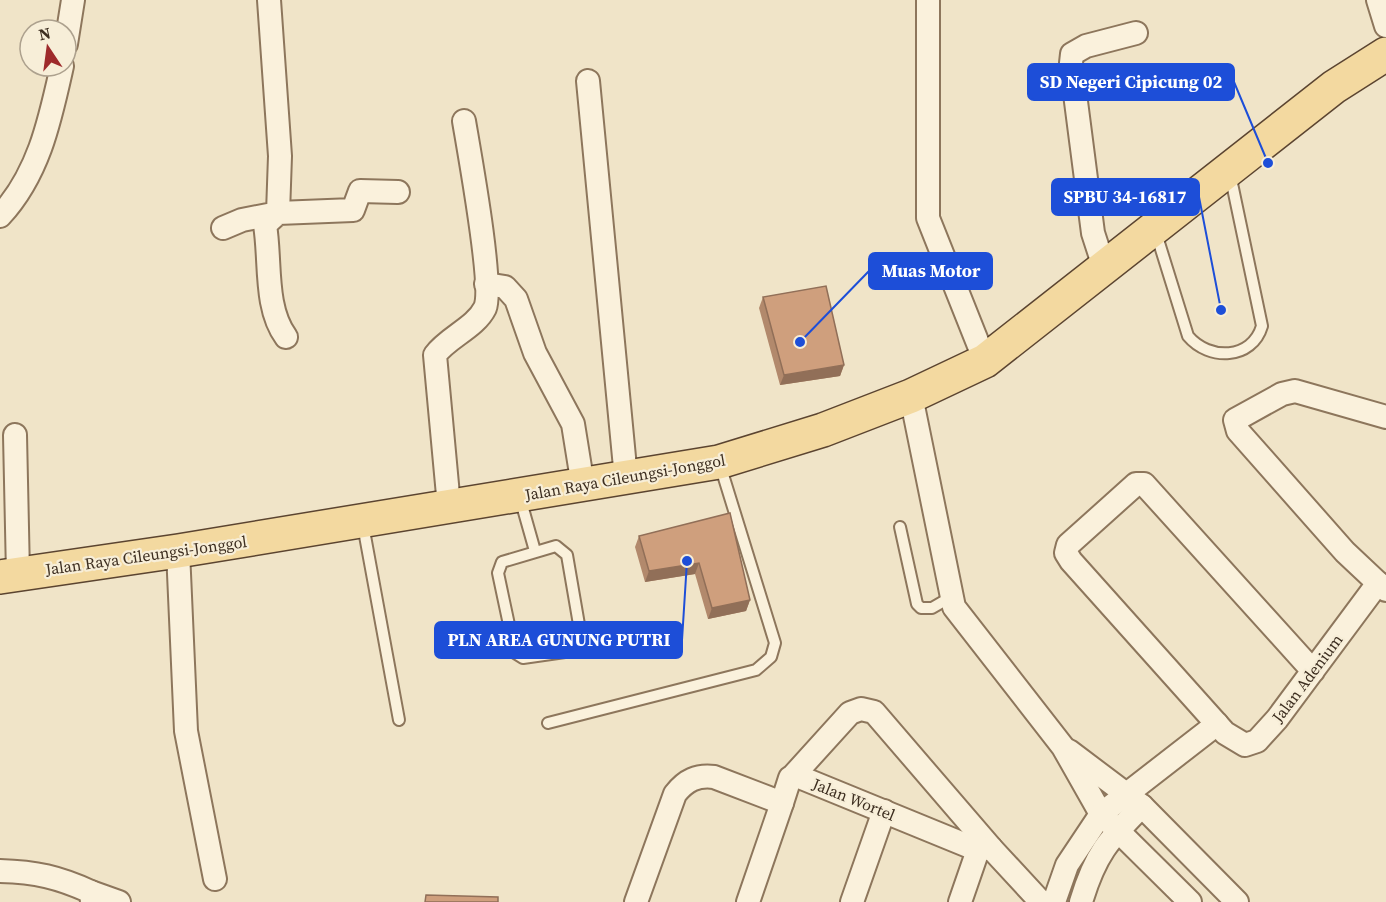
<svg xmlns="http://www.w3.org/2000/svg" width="1386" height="902" viewBox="0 0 1386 902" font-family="'Source Serif 4',serif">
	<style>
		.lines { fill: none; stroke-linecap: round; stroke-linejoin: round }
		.service-casing { stroke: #8d765c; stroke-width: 14 }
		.minor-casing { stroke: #8d765c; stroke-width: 26 }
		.primary-casing { stroke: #5b4430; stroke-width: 36 }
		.service { stroke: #faf1dc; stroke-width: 10 }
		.minor { stroke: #faf1dc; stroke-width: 22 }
		.primary { stroke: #f3d9a0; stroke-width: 33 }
		.wall { fill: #b2896c }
		.shaded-wall { fill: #916f58 }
		.building { fill: #cf9f7d; stroke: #916f58; stroke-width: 1.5 }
		.labels { text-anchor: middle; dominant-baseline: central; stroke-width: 4.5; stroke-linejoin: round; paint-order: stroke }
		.street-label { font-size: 16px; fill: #3d2e20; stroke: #f7eed8 }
		.leader { fill: none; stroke: #1d4ed8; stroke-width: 2 }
		.callout-dot { fill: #1d4ed8; stroke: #f7eed8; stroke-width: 2 }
		.callout { fill: #1d4ed8; stroke: #1d4ed8; stroke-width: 2 }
		.callout-label { font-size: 18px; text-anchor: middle; font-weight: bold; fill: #fff }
	</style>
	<rect width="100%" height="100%" fill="#f0e4c8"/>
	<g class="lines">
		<defs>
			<g id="service">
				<path d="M1156,233L1188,336C1209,361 1252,360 1262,326L1230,174"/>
				<path d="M520,498L535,551"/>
				<path d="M363,525L399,720"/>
				<path d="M900,527L917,604L921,608H932L951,597"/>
				<path d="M556,546L567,555L582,642L572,651L523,658L515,653L498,573L502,562Z"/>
				<path d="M548,723L756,670L771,657L775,643L720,465"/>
			</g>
			<g id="minor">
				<path d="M928,0V218L985,361"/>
				<path d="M1378,0L1386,26"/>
				<path d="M66,44L73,0"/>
				<path d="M588,81L626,478"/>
				<path d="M0,216C39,174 50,120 62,66"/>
				<path d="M223,228L242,220L278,213L280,156L269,0"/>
				<path d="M1104,267L1093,233L1071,63L1072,54L1086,46L1136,33"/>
				<path d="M486,284L505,287L516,299L535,353L573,424L583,486"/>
				<path d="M286,337C264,307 271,261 265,225L278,213L353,210L360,191L398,192"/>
				<path d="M911,396L954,607L1063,747L1101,814L1190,902"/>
				<path d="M15,435L18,574"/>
				<path d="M449,506L435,355C448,337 475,328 485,308C494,287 469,151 464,121"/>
				<path d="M178,551L186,731L215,879"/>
				<path d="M1378,583L1345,552L1238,431L1235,420L1282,394L1295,391L1386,417"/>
				<path d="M1313,671L1144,484H1136L1068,545L1066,553L1071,561L1225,733L1245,745L1257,741L1277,719L1378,583L1386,590"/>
				<path d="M1069,751L1142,806L1237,902"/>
				<path d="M792,777L850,713L861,709L874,712L991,848"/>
				<path d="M0,871C36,872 58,877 91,892L92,902"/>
				<path d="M91,892L119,902"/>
				<path d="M636,902L675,794C686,780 697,775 714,777L782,803L790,778L797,776L978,850L991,848L1041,902"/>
				<path d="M748,902L782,803"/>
				<path d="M852,902L884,811"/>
				<path d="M960,902L978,850"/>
				<path d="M1054,902L1067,865L1101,814L1217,724"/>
				<path d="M1081,902C1095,855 1108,840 1142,806"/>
			</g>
			<path id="primary" d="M0,577L178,551L719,462L823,430L911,396L985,361L1334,87L1386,54"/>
		</defs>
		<use href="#service" class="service-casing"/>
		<use href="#minor" class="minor-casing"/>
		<use href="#primary" class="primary-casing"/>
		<use href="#service" class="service"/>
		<use href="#minor" class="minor"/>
		<use href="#primary" class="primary"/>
	</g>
	<g class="wall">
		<path d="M763,297L844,365L840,376L780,385L759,308Z"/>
		<path d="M730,513L750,600L746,611L708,619L695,574L645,582L635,547L639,536Z"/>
	</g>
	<g class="shaded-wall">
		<path d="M844,365L840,376L780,385L784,375Z"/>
		<path d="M699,563L695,574L645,582L649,571Z"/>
		<path d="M750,600L746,611L708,619L712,608Z"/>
	</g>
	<g class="building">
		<path d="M826,286L844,365L784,375L763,297Z"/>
		<path d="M730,513L750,600L712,608L699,563L649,571L639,536Z"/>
		<path d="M426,895L498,897V902H425Z"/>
	</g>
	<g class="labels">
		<g class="street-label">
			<text transform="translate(625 477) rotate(-10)">Jalan Raya Cileungsi-Jonggol</text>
			<text transform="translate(146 555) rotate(-8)">Jalan Raya Cileungsi-Jonggol</text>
			<text transform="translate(1307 678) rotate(-53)">Jalan Adenium</text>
			<text transform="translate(854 799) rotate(22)">Jalan Wortel</text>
		</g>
	</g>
	<path class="leader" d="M1268 163L1234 82M1221 310L1199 197M800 342L869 271M687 561L682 640"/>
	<g class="callout-dot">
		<circle cx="1268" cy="163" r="6"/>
		<circle cx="1221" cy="310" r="6"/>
		<circle cx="800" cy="342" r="6"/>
		<circle cx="687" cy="561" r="6"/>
	</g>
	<g class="callout">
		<rect x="1028" y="64" width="206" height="36" rx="6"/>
		<rect x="1052" y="179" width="147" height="36" rx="6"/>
		<rect x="869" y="253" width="123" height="36" rx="6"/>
		<rect x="435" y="622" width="247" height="36" rx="6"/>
	</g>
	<g class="callout-label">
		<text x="1131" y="88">SD Negeri Cipicung 02</text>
		<text x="1125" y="203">SPBU 34-16817</text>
		<text x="931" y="277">Muas Motor</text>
		<text x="559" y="646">PLN AREA GUNUNG PUTRI</text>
	</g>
	<g transform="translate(48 48) rotate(347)"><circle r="28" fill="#f7eed8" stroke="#ada18e" stroke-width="1.5"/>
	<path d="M0-4.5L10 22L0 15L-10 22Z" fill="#9e2a2b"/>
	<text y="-9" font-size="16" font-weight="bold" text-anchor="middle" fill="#3d2e20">N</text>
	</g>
</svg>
